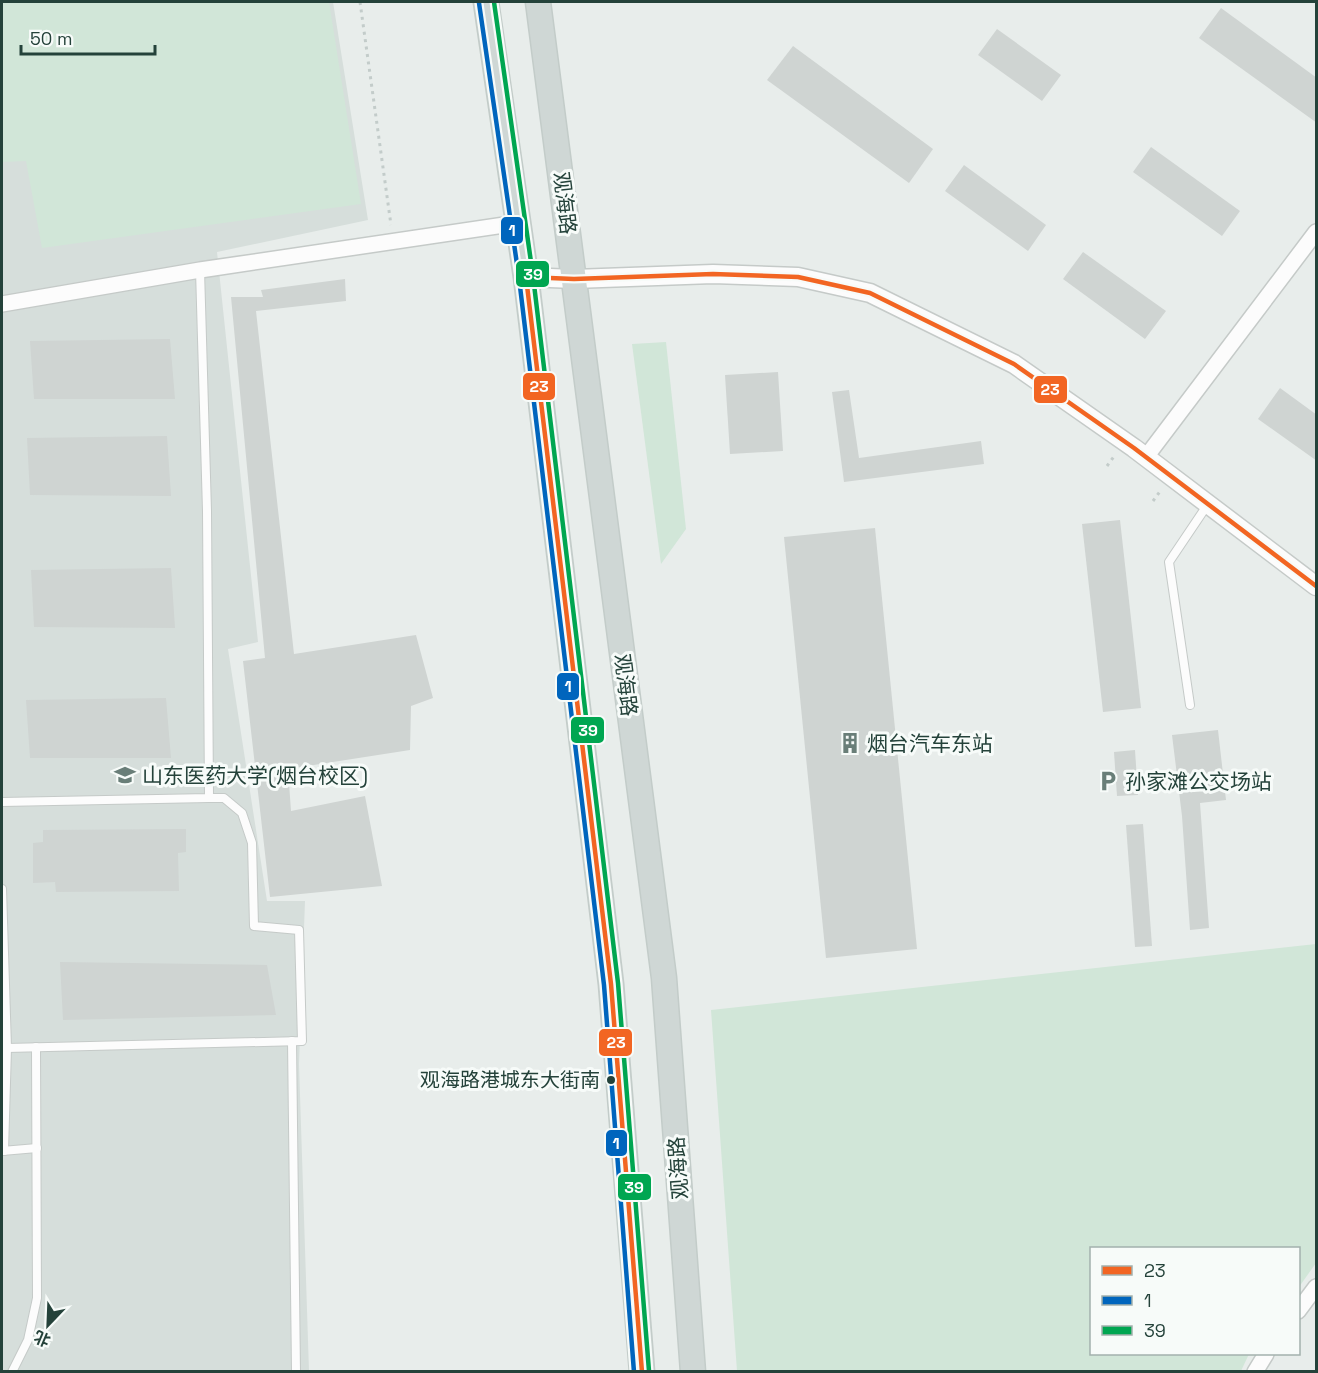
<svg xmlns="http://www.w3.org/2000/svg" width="1318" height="1373" viewBox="0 0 1318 1373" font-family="'Space Grotesk','Noto Sans SC',sans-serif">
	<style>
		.built { fill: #d6dedb }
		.green { fill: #d1e6d8 }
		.building { fill: #cfd4d2 }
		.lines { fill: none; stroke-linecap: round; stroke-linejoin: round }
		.service-casing { stroke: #c5cac8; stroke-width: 10 }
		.minor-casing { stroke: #c5cac8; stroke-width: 18 }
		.tertiary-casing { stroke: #c5cac8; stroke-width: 21 }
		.primary-casing { stroke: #c3ccc9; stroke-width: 27 }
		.path { stroke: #c3ccca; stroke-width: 3; stroke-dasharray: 3 4.5; stroke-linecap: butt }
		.service { stroke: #fcfcfc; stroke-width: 8 }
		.minor { stroke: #fcfcfc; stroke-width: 15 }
		.tertiary { stroke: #fcfcfc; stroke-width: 18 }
		.primary { stroke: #cfd7d5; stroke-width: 24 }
		.bus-1-casing { stroke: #f7fbf9; stroke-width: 9 }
		.bus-2-casing { stroke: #f7fbf9; stroke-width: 9 }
		.bus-3-casing { stroke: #f7fbf9; stroke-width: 9 }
		.bus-1 { stroke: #f26522; stroke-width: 4.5 }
		.bus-2 { stroke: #0065bd; stroke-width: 4.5 }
		.bus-3 { stroke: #00a651; stroke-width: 4.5 }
		.bus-dot { fill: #24423a; stroke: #f7fbf9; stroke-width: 2 }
		.labels { text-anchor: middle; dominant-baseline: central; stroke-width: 6; stroke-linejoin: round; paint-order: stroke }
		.bus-label { font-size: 20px; fill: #24423a; stroke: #f7fbf9; text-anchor: end }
		.street-label { font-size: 21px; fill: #24423a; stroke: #f7fbf9 }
		.poi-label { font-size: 21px; fill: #24423a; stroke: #f7fbf9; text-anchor: start }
		.line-badge { stroke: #f7fbf9; stroke-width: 2 }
		.badge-label { font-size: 16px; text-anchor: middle; font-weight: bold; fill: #fff }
	</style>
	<rect width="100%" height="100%" fill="#e8edeb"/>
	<path class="built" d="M2,2H333L368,220L217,252L258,642L228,649L267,901H305L299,1064L309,1371L2,1372Z"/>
	<g class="green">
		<path d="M2,2H329L361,204L42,248L26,161L2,162Z"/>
		<path d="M666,342L686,529L661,564L632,344Z"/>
		<path d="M1316,944V1263L1299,1287L1298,1248H1092V1354H1249L1241,1371H737L711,1010Z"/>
	</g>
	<g class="building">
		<path d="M1221,8L1317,78V123L1199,38Z"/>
		<path d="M997,29L1061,75L1042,101L978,55Z"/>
		<path d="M793,46L933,149L909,183L767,80Z"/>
		<path d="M1151,147L1240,211L1222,236L1133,172Z"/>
		<path d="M964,165L1046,225L1028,251L945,191Z"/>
		<path d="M1083,252L1166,311L1145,339L1063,279Z"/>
		<path d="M345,279L346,301L256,311L294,654L416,635L433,698L411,706L410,750L288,769L291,811L365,796L382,886L270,897L243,661L265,658L231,297H263L261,290Z"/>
		<path d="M170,339L175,399H34L30,341Z"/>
		<path d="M778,372L783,451L730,454L725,375Z"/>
		<path d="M1280,388L1317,415V461L1258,419Z"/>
		<path d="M849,390L859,458L981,441L984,464L844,482L832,392Z"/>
		<path d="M167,436L171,496L30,495L27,438Z"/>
		<path d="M1120,520L1141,708L1103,712L1082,524Z"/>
		<path d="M875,528L917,949L826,958L784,537Z"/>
		<path d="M171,568L175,628L34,627L31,570Z"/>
		<path d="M166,698L171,758H30L26,700Z"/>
		<path d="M1218,730L1226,800L1200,803L1209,928L1190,930L1182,816L1172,735Z"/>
		<path d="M1135,750L1138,795L1117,796L1114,752Z"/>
		<path d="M1143,824L1152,946L1135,947L1126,825Z"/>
		<path d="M186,829V852L178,853L179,891L56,892L55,882L33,883V843L43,842V830Z"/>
		<path d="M60,962L267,965L276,1015L63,1020Z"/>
	</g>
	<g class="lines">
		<defs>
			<g id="service">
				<path d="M1190,705L1169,562L1208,504"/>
				<path d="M2,802L209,798L207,511L200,270"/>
				<path d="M2,889L7,1048L4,1151"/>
				<path d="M292,1041L296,1372"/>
				<path d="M7,1048L302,1041L299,930L254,926L252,843L242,813L224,798H209"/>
				<path d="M2,1151L37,1148"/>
				<path d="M12,1372L28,1340L37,1298L36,1047"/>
			</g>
			<g id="minor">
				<path d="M2,304L200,270L518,223"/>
				<path d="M1146,457L1316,232"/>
				<path d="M1298,1311L1316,1287"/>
				<path d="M1255,1372L1266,1354"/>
			</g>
			<path id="tertiary" d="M526,277L574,279L713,274L798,277L870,293L1014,364L1134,448L1316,586"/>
			<g id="primary">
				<path d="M486,2L526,277L611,984L642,1372"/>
				<path d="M538,2L664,978L693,1372"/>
			</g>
		</defs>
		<use href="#service" class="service-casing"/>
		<use href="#minor" class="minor-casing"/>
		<use href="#tertiary" class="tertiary-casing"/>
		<use href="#primary" class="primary-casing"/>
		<g class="path">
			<path d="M360,2L391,225"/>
			<path d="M1107,466L1115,455"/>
			<path d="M1153,501L1161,490"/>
		</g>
		<use href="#service" class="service"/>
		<use href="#minor" class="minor"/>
		<use href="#tertiary" class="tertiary"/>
		<use href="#primary" class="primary"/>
		<defs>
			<path id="bus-1" d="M642,1372L611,984L526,277L574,279L713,274L798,277L870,293L1014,364L1134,448L1316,586"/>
			<path id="bus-2" d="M479,3L519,278L604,985L634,1372"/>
			<path id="bus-3" d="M494,2L533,276L618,983L649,1371"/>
		</defs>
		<use href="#bus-1" class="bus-1-casing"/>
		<use href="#bus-2" class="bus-2-casing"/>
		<use href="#bus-3" class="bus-3-casing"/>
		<use href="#bus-1" class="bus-1"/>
		<use href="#bus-2" class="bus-2"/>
		<use href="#bus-3" class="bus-3"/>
	</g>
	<defs>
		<symbol id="building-bare" viewBox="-9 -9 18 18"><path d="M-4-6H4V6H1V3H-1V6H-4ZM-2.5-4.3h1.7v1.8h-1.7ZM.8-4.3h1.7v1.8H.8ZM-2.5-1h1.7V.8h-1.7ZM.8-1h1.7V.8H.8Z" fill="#697e78" stroke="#f7fbf9" stroke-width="2.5" paint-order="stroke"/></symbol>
		<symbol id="university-bare" viewBox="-9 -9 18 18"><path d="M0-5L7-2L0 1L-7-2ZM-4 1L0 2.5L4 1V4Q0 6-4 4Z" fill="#697e78" stroke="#f7fbf9" stroke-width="2.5" paint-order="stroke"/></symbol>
		<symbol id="parking-bare" viewBox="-9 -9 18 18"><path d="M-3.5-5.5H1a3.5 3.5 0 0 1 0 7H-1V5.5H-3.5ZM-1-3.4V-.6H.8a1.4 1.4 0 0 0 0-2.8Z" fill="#697e78" stroke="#f7fbf9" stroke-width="2.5" paint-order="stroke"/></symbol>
	</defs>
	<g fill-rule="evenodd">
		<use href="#building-bare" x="835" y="728" width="30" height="30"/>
		<use href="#university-bare" x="110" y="760" width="30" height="30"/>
		<use href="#parking-bare" x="1093" y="766" width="30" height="30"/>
	</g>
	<circle class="bus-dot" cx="611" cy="1080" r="5"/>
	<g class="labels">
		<g class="bus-label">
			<text x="600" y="1080">观海路港城东大街南</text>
		</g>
		<g class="street-label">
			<text transform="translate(565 203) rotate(83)">观海路</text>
			<text transform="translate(626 685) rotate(83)">观海路</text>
			<text transform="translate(678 1168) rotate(-94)">观海路</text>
		</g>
		<g class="poi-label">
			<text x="867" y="743">烟台汽车东站</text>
			<text x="142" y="775">山东医药大学(烟台校区)</text>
			<text x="1125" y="781">孙家滩公交场站</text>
		</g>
	</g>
	<g class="line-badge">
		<rect x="500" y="216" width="24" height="29" rx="6" fill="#0065bd"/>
		<rect x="515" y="260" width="35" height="28" rx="6" fill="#00a651"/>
		<rect x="522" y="372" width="34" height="29" rx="6" fill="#f26522"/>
		<rect x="1033" y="375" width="35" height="29" rx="6" fill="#f26522"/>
		<rect x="556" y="672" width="24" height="29" rx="6" fill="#0065bd"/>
		<rect x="570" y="716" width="35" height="28" rx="6" fill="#00a651"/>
		<rect x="598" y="1028" width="35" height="29" rx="6" fill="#f26522"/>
		<rect x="605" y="1129" width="23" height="28" rx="6" fill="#0065bd"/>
		<rect x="617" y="1173" width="35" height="28" rx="6" fill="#00a651"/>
	</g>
	<g class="badge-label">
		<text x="512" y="236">1</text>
		<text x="533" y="280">39</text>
		<text x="539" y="392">23</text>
		<text x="1050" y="395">23</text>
		<text x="568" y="692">1</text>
		<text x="588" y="736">39</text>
		<text x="616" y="1048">23</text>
		<text x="616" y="1149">1</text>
		<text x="634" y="1193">39</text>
	</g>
	<rect width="1318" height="1373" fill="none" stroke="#24423a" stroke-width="6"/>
	<rect x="1090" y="1247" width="210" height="108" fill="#f7fbf9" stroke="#a3b1ad" stroke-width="1.5"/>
	<rect x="1102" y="1266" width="30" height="9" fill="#f26522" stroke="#a3b1ad" stroke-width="1.5"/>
	<text x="1144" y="1277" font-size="18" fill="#24423a">23</text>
	<rect x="1102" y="1296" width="30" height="9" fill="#0065bd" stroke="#a3b1ad" stroke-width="1.5"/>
	<text x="1144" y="1307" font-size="18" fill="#24423a">1</text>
	<rect x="1102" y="1326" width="30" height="9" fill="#00a651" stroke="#a3b1ad" stroke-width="1.5"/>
	<text x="1144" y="1337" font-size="18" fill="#24423a">39</text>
	<g transform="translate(48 1325) rotate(203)" stroke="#f7fbf9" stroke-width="4.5" paint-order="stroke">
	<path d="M0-4.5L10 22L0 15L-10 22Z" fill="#24423a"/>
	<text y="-9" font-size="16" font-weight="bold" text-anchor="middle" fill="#24423a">北</text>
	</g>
	<path d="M21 45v9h134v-9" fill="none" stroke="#24423a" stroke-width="3"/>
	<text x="30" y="45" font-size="18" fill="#24423a" stroke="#f7fbf9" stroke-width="4.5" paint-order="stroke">50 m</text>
</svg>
